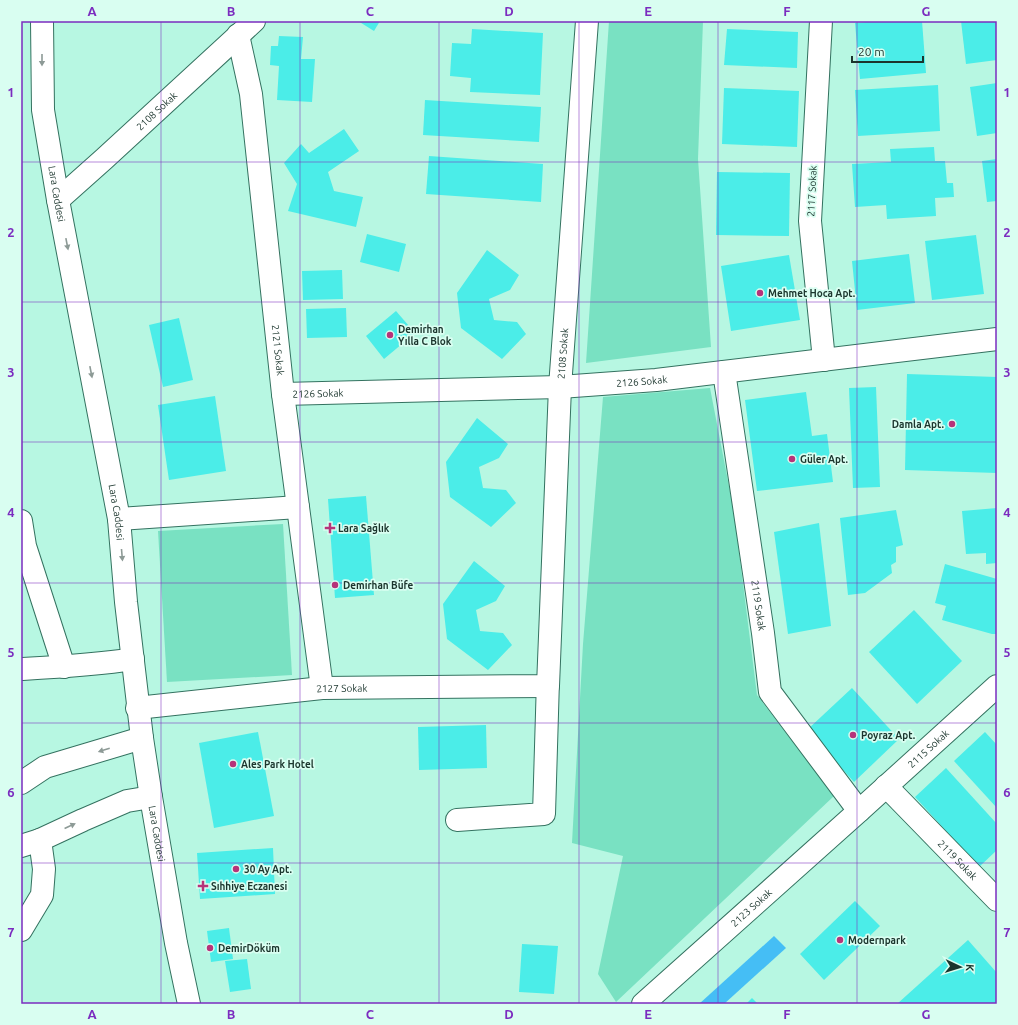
<svg xmlns="http://www.w3.org/2000/svg" width="1018" height="1025" viewBox="0 0 1018 1025" font-family="Ubuntu,sans-serif">
	<style>
		.green { fill: #79e1c2 }
		.water { fill: #45bef5 }
		.building { fill: #4bede8 }
		.lines { fill: none; stroke-linecap: round; stroke-linejoin: round }
		.minor-casing { stroke: #347260; stroke-width: 24 }
		.minor { stroke: #fff; stroke-width: 22 }
		.oneway { fill: #8d9a96 }
		.grid { fill: none; stroke: #7b2cbf; stroke-width: 1; stroke-opacity: 0.55 }
		.poi-dot { fill: #b6337a; stroke: #d9fef1; stroke-width: 1.5 }
		.labels { text-anchor: middle; dominant-baseline: central; stroke-width: 3.5; stroke-linejoin: round; paint-order: stroke }
		.street-label { font-size: 10px; fill: #1b352d; stroke: #d9fef1 }
		.poi-label { font-size: 10px; font-weight: bold; fill: #1b352d; stroke: #d9fef1; text-anchor: start }
		.neatline { fill: none; stroke: #7b2cbf; stroke-width: 1.5 }
		.grid-label { font-size: 13px; text-anchor: middle; font-weight: bold; fill: #7b2cbf }
	</style>
	<rect width="100%" height="100%" fill="#b7f7e2"/>
	<g class="green">
		<path d="M609,21H703L698,159L711,347L586,363Z"/>
		<path d="M710,388L734,512L757,695L834,796L616,1002L598,974L623,856L572,843L583,644L603,397Z"/>
		<path d="M283,524L292,675L167,682L158,531Z"/>
	</g>
	<path class="water" d="M774,936L786,948L724,1004H699Z"/>
	<g class="building">
		<path d="M358,21H380L374,31Z"/>
		<path d="M879,21H922L926,73L860,79L855,23Z"/>
		<path d="M961,21H997V60L966,64Z"/>
		<path d="M472,29L543,33L540,95L470,92L471,78L450,76L452,43L471,44Z"/>
		<path d="M727,29L798,32L797,68L724,65Z"/>
		<path d="M279,36L303,37L301,59H315L312,102L277,100L279,66L270,65L271,46H278Z"/>
		<path d="M997,83V133L977,136L970,87Z"/>
		<path d="M938,85L940,131L858,136L855,90Z"/>
		<path d="M724,88L799,91L797,147L722,144Z"/>
		<path d="M425,100L541,107L539,142L423,135Z"/>
		<path d="M344,129L359,151L328,172L334,191L363,197L356,227L288,211L297,184L284,163L301,144L309,153Z"/>
		<path d="M934,147L935,161H945L947,183H953L954,197L935,198L936,216L887,219L886,205L855,207L852,164L891,162L890,149Z"/>
		<path d="M429,156L543,164L541,202L426,194Z"/>
		<path d="M997,159V201L987,202L982,161Z"/>
		<path d="M717,172L790,173L789,236L716,235Z"/>
		<path d="M367,234L406,244L399,272L360,262Z"/>
		<path d="M976,235L984,294L932,300L925,241Z"/>
		<path d="M487,250L519,275L510,290L489,299L494,320L517,322L526,334L502,359L461,328L457,293Z"/>
		<path d="M909,254L915,303L857,310L852,261Z"/>
		<path d="M789,255L800,320L731,331L721,266Z"/>
		<path d="M342,270L343,299L303,300L302,271Z"/>
		<path d="M346,308L347,337L307,338L306,309Z"/>
		<path d="M396,311L415,333L384,359L366,336Z"/>
		<path d="M179,318L193,380L163,387L149,325Z"/>
		<path d="M907,374L997,377V473L905,470Z"/>
		<path d="M876,387L880,487L853,488L849,388Z"/>
		<path d="M806,392L812,436L827,434L833,482L757,491L745,400Z"/>
		<path d="M215,396L226,471L169,480L158,405Z"/>
		<path d="M477,418L508,444L499,458L479,467L483,488L506,490L516,503L491,527L450,497L446,462Z"/>
		<path d="M366,496L374,595L335,598L328,499Z"/>
		<path d="M997,508V563L986,564V553L966,554L962,511Z"/>
		<path d="M896,510L903,545L896,547V562L891,565L892,573L865,593L848,595L840,518Z"/>
		<path d="M819,523L831,626L788,634L774,532Z"/>
		<path d="M474,561L505,586L496,601L476,610L480,631L503,633L512,645L488,670L447,639L443,604Z"/>
		<path d="M945,564L997,579V634H992L942,620L946,606L935,603Z"/>
		<path d="M914,610L962,661L917,704L869,652Z"/>
		<path d="M852,688L899,739L854,782L807,730Z"/>
		<path d="M486,725L487,768L419,770L418,727Z"/>
		<path d="M258,732L274,816L214,828L199,743Z"/>
		<path d="M985,732L997,745V808L954,761Z"/>
		<path d="M946,768L997,824V850L979,867L915,797Z"/>
		<path d="M273,848L275,894L200,899L197,853Z"/>
		<path d="M855,901L880,926L824,980L800,954Z"/>
		<path d="M229,928L233,959L211,962L207,931Z"/>
		<path d="M968,940L997,973V1004H897Z"/>
		<path d="M522,944L558,946L554,994L519,992Z"/>
		<path d="M247,959L251,989L230,992L225,961Z"/>
		<path d="M752,998L758,1004H746Z"/>
	</g>
	<g class="lines">
		<defs>
			<g id="minor">
				<path id="s1" d="M42,21L43,110L58,200L119,519L126,602L142,738L151,797L176,943L189,1004"/>
				<path d="M821,21L810,221L824,360"/>
				<path id="s2" d="M238,35L251,94L283,394L322,688"/>
				<path id="s3" d="M58,200L104,159L254,21"/>
				<path id="s4" d="M724,372L763,633L770,692L859,811"/>
				<path id="s5" d="M283,394L560,387L656,380L997,339"/>
				<path d="M119,519L298,507"/>
				<path d="M21,521L25,546L64,667"/>
				<path d="M21,669C58,667 96,665 133,659"/>
				<path id="s6" d="M137,708L322,688L548,686L560,387L587,21"/>
				<path d="M21,783L45,767L142,738"/>
				<path id="s7" d="M886,786L997,900"/>
				<path d="M457,820L544,814L548,680"/>
				<path d="M21,846L40,840L83,820L127,801L151,797"/>
				<path d="M21,930L42,895L44,869L40,840"/>
				<path id="s8" d="M643,1004L859,811L997,686"/>
			</g>
		</defs>
		<use href="#minor" class="minor-casing"/>
		<use href="#minor" class="minor"/>
	</g>
	<defs><path id="oneway-solid" d="M-6-.8H1V-3.2L6.5 0L1 3.2V.8H-6Z"/></defs>
	<g class="oneway">
		<use href="#oneway-solid" transform="translate(42 60) rotate(90)"/>
		<use href="#oneway-solid" transform="translate(67 244) rotate(79)"/>
		<use href="#oneway-solid" transform="translate(91 372) rotate(79)"/>
		<use href="#oneway-solid" transform="translate(122 555) rotate(85)"/>
		<use href="#oneway-solid" transform="translate(104 750) rotate(163)"/>
		<use href="#oneway-solid" transform="translate(70 826) rotate(-25)"/>
	</g>
	<path class="grid" d="M161,21V1004M300,21V1004M439,21V1004M579,21V1004M718,21V1004M857,21V1004M21,162H997M21,302H997M21,442H997M21,583H997M21,723H997M21,863H997"/>
	<g class="poi-dot">
		<circle cx="760" cy="293" r="4"/>
		<circle cx="390" cy="335" r="4"/>
		<circle cx="952" cy="424" r="4"/>
		<circle cx="792" cy="459" r="4"/>
		<path d="M328 522h4v4h4v4h-4v4h-4v-4h-4v-4h4z"/>
		<circle cx="335" cy="585" r="4"/>
		<circle cx="853" cy="735" r="4"/>
		<circle cx="233" cy="764" r="4"/>
		<circle cx="236" cy="869" r="4"/>
		<path d="M201 880h4v4h4v4h-4v4h-4v-4h-4v-4h4z"/>
		<circle cx="840" cy="940" r="4"/>
		<circle cx="210" cy="948" r="4"/>
	</g>
	<g class="labels">
		<g class="street-label">
			<text stroke="none"><textPath href="#s3" startOffset="133">2108 Sokak</textPath></text>
			<text transform="translate(812 191) rotate(-87)">2117 Sokak</text>
			<text stroke="none"><textPath href="#s1" startOffset="174">Lara Caddesi</textPath></text>
			<text stroke="none"><textPath href="#s2" startOffset="318">2121 Sokak</textPath></text>
			<text stroke="none"><textPath href="#s6" startOffset="745">2108 Sokak</textPath></text>
			<text stroke="none"><textPath href="#s5" startOffset="359">2126 Sokak</textPath></text>
			<text stroke="none"><textPath href="#s5" startOffset="35">2126 Sokak</textPath></text>
			<text stroke="none"><textPath href="#s1" startOffset="498">Lara Caddesi</textPath></text>
			<text stroke="none"><textPath href="#s4" startOffset="236">2119 Sokak</textPath></text>
			<text stroke="none"><textPath href="#s6" startOffset="206">2127 Sokak</textPath></text>
			<text stroke="none"><textPath href="#s8" startOffset="383">2115 Sokak</textPath></text>
			<text stroke="none"><textPath href="#s1" startOffset="822">Lara Caddesi</textPath></text>
			<text stroke="none"><textPath href="#s7" startOffset="103">2119 Sokak</textPath></text>
			<text stroke="none"><textPath href="#s8" startOffset="145">2123 Sokak</textPath></text>
		</g>
		<g class="poi-label">
			<text x="768" y="293">Mehmet Hoca Apt.</text>
			<text x="398" y="329">Demirhan<tspan x="398" dy="12">Yılla C Blok</tspan></text>
			<text x="944" y="424" text-anchor="end">Damla Apt.</text>
			<text x="800" y="459">Güler Apt.</text>
			<text x="338" y="528">Lara Sağlık</text>
			<text x="343" y="585">Demirhan Büfe</text>
			<text x="861" y="735">Poyraz Apt.</text>
			<text x="241" y="764">Ales Park Hotel</text>
			<text x="244" y="869">30 Ay Apt.</text>
			<text x="211" y="886">Sıhhiye Eczanesi</text>
			<text x="848" y="940">Modernpark</text>
			<text x="218" y="948">DemirDöküm</text>
		</g>
	</g>
	<rect width="1018" height="1025" fill="none" stroke="#d9fef1" stroke-width="44"/>
	<g transform="translate(960 967) rotate(94)" stroke="#d9fef1" stroke-width="3" paint-order="stroke">
	<path d="M0-3L7 15L0 10L-7 15Z" fill="#1b352d"/>
	<text y="-6" font-size="11" font-weight="bold" text-anchor="middle" fill="#1b352d">K</text>
	</g>
	<path d="M852 56v6h71v-6" fill="none" stroke="#1b352d" stroke-width="2"/>
	<text x="858" y="56" font-size="12" fill="#1b352d" stroke="#d9fef1" stroke-width="3" paint-order="stroke">20 m</text>
	<rect x="22" y="22" width="974" height="981" class="neatline"/>
	<g class="grid-label">
		<text x="92" y="16">A</text>
		<text x="231" y="16">B</text>
		<text x="370" y="16">C</text>
		<text x="509" y="16">D</text>
		<text x="648" y="16">E</text>
		<text x="787" y="16">F</text>
		<text x="926" y="16">G</text>
		<text x="11" y="97">1</text>
		<text x="1007" y="97">1</text>
		<text x="11" y="237">2</text>
		<text x="1007" y="237">2</text>
		<text x="11" y="377">3</text>
		<text x="1007" y="377">3</text>
		<text x="11" y="517">4</text>
		<text x="1007" y="517">4</text>
		<text x="11" y="657">5</text>
		<text x="1007" y="657">5</text>
		<text x="11" y="797">6</text>
		<text x="1007" y="797">6</text>
		<text x="11" y="937">7</text>
		<text x="1007" y="937">7</text>
		<text x="92" y="1019">A</text>
		<text x="231" y="1019">B</text>
		<text x="370" y="1019">C</text>
		<text x="509" y="1019">D</text>
		<text x="648" y="1019">E</text>
		<text x="787" y="1019">F</text>
		<text x="926" y="1019">G</text>
	</g>
</svg>
